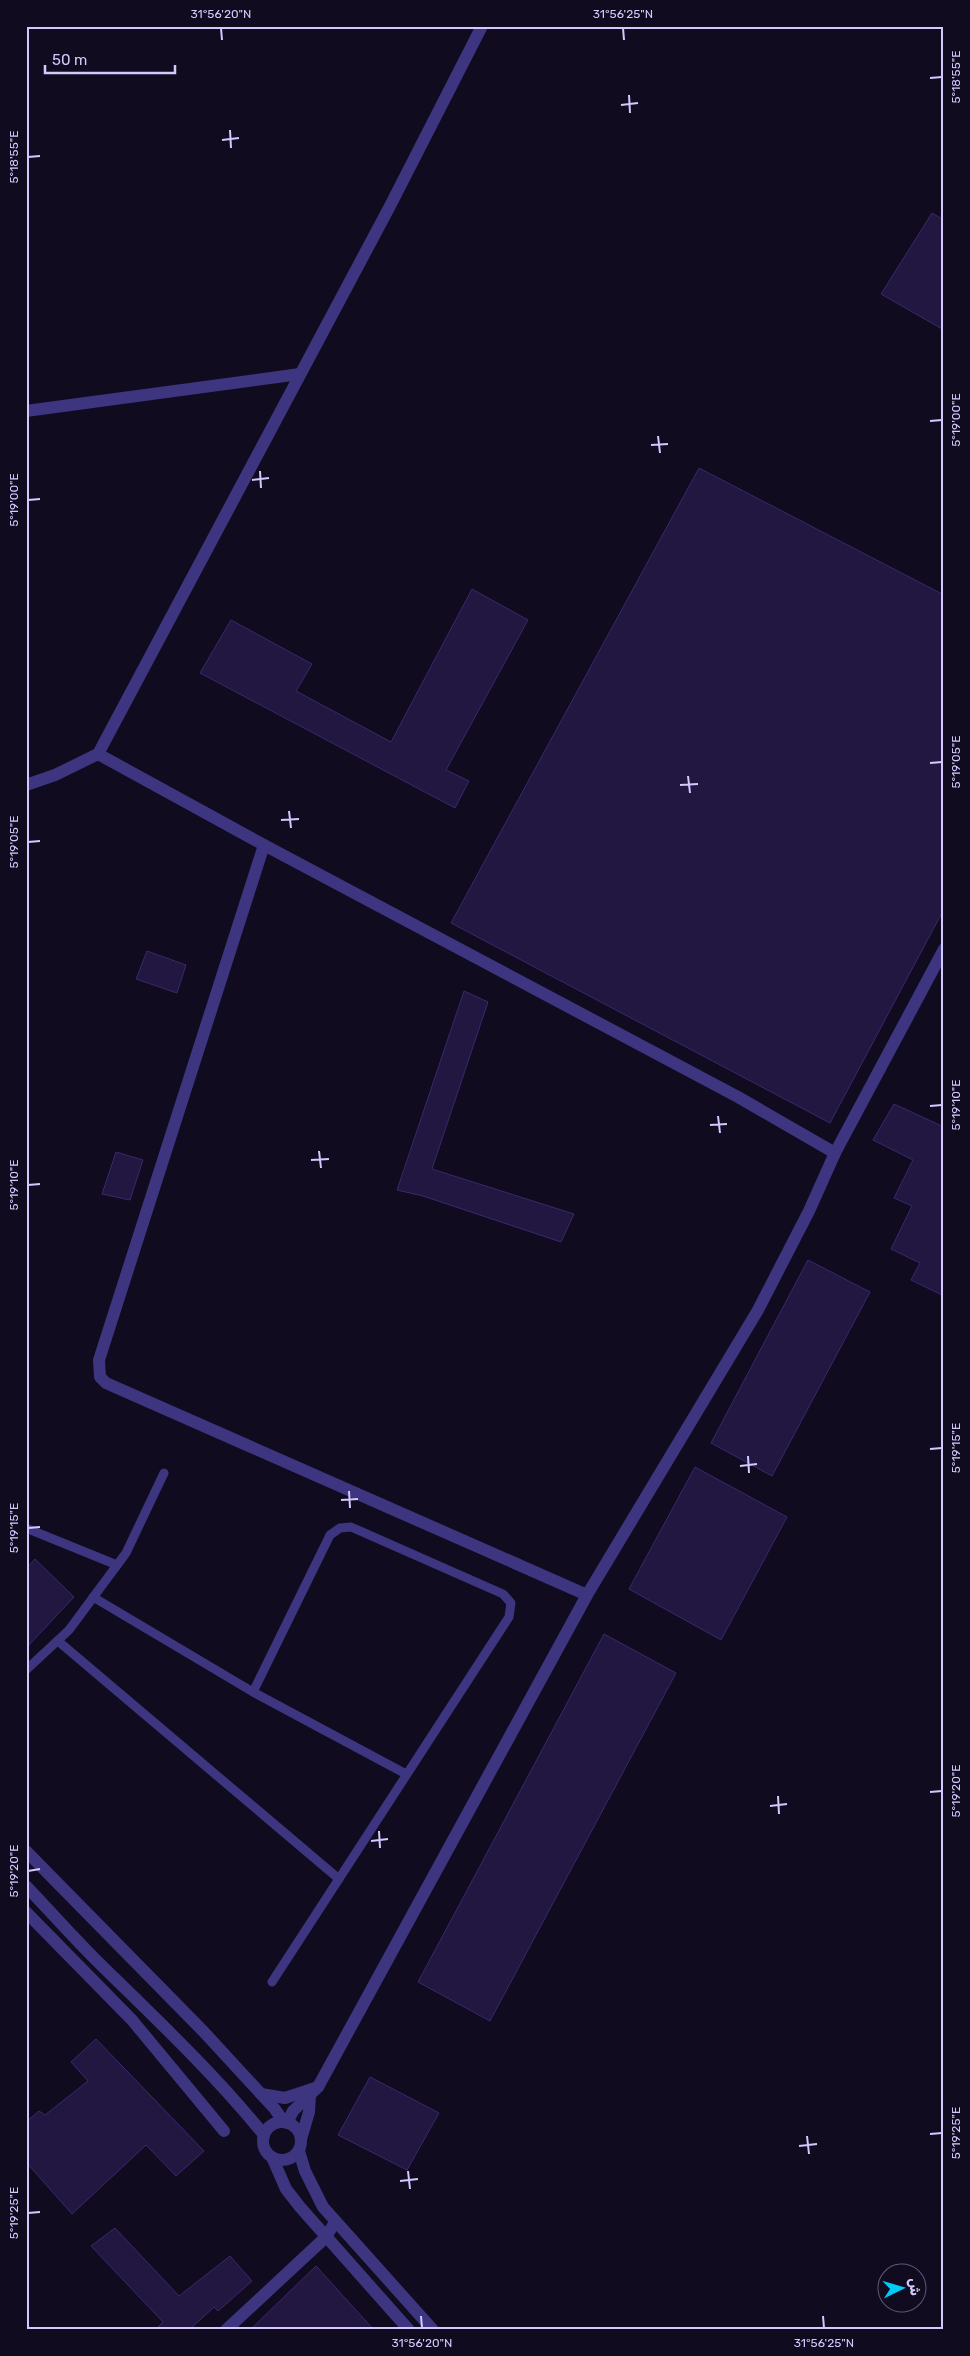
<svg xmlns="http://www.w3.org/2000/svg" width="970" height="2356" viewBox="0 0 970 2356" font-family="Rubik,'Noto Naskh Arabic',sans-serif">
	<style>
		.building { fill: #221740; stroke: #3b286d }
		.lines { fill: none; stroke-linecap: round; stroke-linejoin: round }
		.service { stroke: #3d3580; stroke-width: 9 }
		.minor { stroke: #3d3580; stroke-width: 12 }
		.tertiary { stroke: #3d3580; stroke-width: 12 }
		.ticks { fill: none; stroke: #d3c9ff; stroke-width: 2 }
		.neatline { fill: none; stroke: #d3c9ff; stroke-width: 2 }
		.ticks-label { font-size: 12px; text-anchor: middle; fill: #d3c9ff }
	</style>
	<rect width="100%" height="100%" fill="#100b1f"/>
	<g class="building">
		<path d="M932,213L944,220V330L881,294Z"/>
		<path d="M699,468L944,595V909L830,1123L451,923Z"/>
		<path d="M472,589L528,620L446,770L469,781L455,808L200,673L231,620L312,664L296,691L391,742Z"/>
		<path d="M147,951L186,965L177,993L136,979Z"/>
		<path d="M464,991L488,1002L432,1169L574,1214L561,1242L423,1196L397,1190Z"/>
		<path d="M894,1104L944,1127V1296L911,1280L920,1263L891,1249L912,1206L894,1198L913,1160L873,1140Z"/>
		<path d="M116,1152L143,1160L130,1200L102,1194Z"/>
		<path d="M808,1260L870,1292L772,1476L711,1443Z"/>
		<path d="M695,1467L787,1517L721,1640L629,1589Z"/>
		<path d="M35,1559L74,1597L26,1648V1569Z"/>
		<path d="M604,1634L676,1673L490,2021L418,1982Z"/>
		<path d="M96,2039L204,2151L176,2176L146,2145L72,2214L26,2162V2122L39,2111L45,2115L88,2081L71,2062Z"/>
		<path d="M370,2077L439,2113L407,2170L338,2135Z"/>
		<path d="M115,2228L179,2296L230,2256L252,2281L218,2311L214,2307L189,2330H155L163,2322L91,2246Z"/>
		<path d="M316,2266L374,2330H250Z"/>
	</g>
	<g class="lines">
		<g class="service">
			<path d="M26,1528L117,1565"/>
			<path d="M93,1597L253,1692L406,1774"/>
			<path d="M58,1641L339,1879"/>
			<path d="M26,1670L69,1630L126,1553L164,1473"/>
			<path d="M253,1692L330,1535L340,1528L351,1527L503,1594L511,1603L509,1617L272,1982"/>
		</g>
		<g class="minor">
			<path d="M26,411L300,374"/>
			<path d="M98,754L264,845L738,1097L835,1153L944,949"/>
			<path d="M26,785L55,775L98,754L390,206L482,26"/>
			<path d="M264,845L99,1360L100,1377L106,1383L587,1595L758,1310L809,1211L835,1153"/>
			<path d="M26,1912L132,2020L224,2131"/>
			<path d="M287,2123L293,2111L318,2087L587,1595"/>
			<path d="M301,2139L309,2112L310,2096"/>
			<path d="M226,2330L326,2237L335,2222"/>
		</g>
		<g class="tertiary">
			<path d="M26,1851L203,2031L274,2108L284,2122"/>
			<path d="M26,1886C49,1910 71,1935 95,1959C153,2016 213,2072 264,2135"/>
			<path d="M261,2094L285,2098L318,2087"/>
			<circle cx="282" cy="2141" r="19"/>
			<path d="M299,2151L305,2171L323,2207L433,2330"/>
			<path d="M272,2157L286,2189L300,2207L409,2330"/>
		</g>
	</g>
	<path class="ticks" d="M221,28L222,40M623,28L624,40M930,78L942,77M629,95L630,113M621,105L638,103M230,130L231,148M222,140L239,138M28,157L40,156M930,421L942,420M658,436L660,453M651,445L668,444M260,471L261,488M252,480L269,478M28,500L40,499M930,763L942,762M688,776L690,793M680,785L698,784M289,811L291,828M281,820L299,819M28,842L40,841M930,1106L942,1105M718,1116L720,1133M710,1125L727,1124M319,1151L321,1168M311,1160L329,1159M28,1185L40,1184M930,1449L942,1448M748,1456L749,1473M740,1466L757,1464M349,1491L350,1508M341,1500L358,1499M28,1528L40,1527M930,1792L942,1791M778,1796L779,1814M770,1806L787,1804M379,1831L380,1848M371,1841L388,1839M28,1871L40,1869M930,2134L942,2133M807,2136L809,2154M799,2146L817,2144M408,2171L410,2189M400,2181L418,2179M28,2213L40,2212M421,2316L422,2328M823,2316L824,2328"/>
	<rect width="970" height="2356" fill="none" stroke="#100b1f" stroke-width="55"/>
	<g transform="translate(902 2288) rotate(85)"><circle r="24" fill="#100b1f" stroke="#5e5779"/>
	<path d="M0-4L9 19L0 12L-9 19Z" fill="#00cbf4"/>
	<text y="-8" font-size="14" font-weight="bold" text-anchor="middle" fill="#d3c9ff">ش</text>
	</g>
	<path d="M45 65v8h130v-8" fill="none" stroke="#d3c9ff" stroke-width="2.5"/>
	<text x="52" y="65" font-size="15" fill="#d3c9ff" stroke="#100b1f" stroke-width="4" paint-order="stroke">50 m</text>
	<rect x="28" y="28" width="914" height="2300" class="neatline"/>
	<g class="ticks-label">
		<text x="221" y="18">31°56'20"N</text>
		<text x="623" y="18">31°56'25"N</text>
		<text transform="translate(956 77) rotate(-90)" y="4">5°18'55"E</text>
		<text transform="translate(14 157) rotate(-90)" y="4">5°18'55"E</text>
		<text transform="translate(956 420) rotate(-90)" y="4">5°19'00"E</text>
		<text transform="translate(14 500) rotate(-90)" y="4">5°19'00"E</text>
		<text transform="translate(956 762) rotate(-90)" y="4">5°19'05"E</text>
		<text transform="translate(14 842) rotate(-90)" y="4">5°19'05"E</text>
		<text transform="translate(956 1105) rotate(-90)" y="4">5°19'10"E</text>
		<text transform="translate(14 1185) rotate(-90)" y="4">5°19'10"E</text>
		<text transform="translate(956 1448) rotate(-90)" y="4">5°19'15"E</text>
		<text transform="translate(14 1528) rotate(-90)" y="4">5°19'15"E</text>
		<text transform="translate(956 1791) rotate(-90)" y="4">5°19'20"E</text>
		<text transform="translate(14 1871) rotate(-90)" y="4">5°19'20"E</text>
		<text transform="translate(956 2133) rotate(-90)" y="4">5°19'25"E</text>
		<text transform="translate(14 2213) rotate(-90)" y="4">5°19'25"E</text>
		<text x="422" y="2347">31°56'20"N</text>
		<text x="824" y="2347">31°56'25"N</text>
	</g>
</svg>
